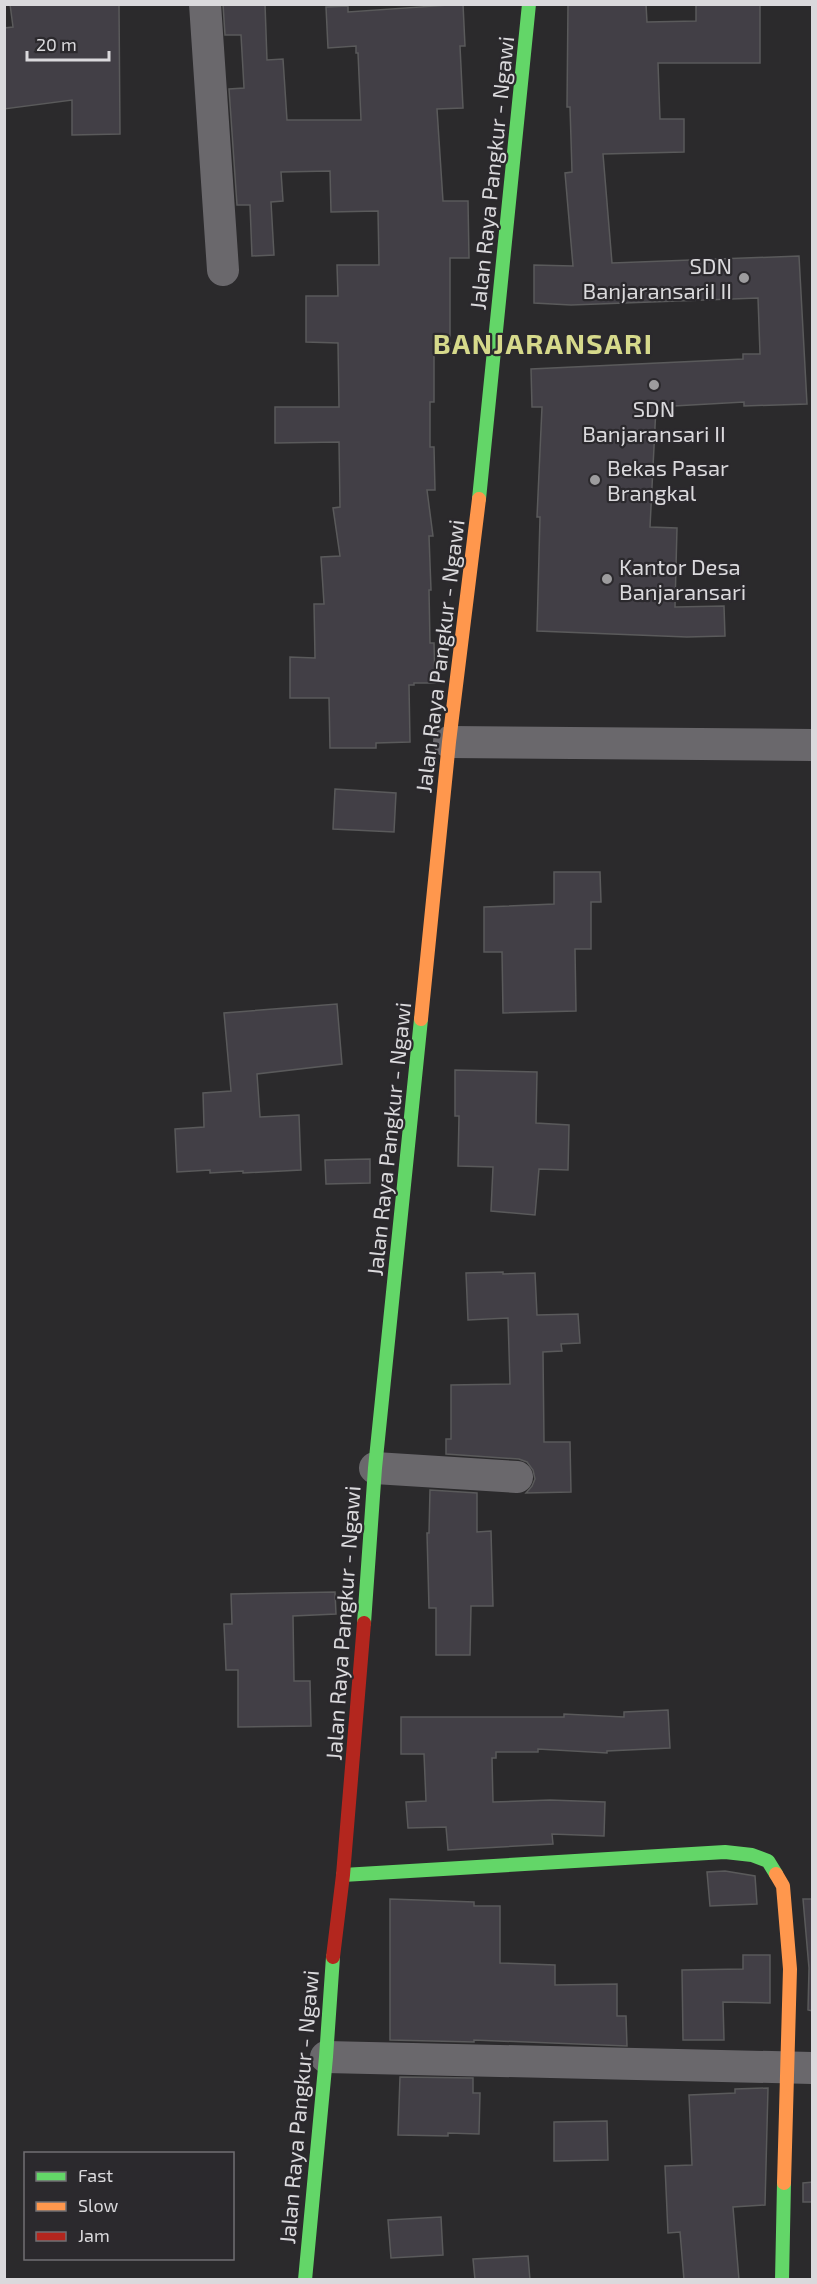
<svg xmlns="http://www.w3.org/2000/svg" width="817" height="2284" viewBox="0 0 817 2284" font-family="'Exo 2',sans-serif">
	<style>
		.building { fill: #423f46; stroke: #5a5a5b; stroke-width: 1.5 }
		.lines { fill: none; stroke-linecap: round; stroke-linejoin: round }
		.street { stroke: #6a686c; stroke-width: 32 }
		.fast { stroke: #63d668; stroke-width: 14 }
		.slow { stroke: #ff974d; stroke-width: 14 }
		.jam { stroke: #b3261e; stroke-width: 14 }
		.poi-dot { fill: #9d9c9e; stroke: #2b292d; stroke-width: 2 }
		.labels { text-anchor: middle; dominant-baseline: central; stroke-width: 4.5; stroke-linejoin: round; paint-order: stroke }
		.street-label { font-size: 22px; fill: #dad9dc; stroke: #2b292d }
		.poi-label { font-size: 22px; fill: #dad9dc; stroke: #2b292d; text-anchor: start }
		.district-label { font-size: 28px; font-weight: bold; letter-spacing: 1.5px; fill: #d6d98b; stroke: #2b292d }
	</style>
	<rect width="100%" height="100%" fill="#2b2a2c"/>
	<g class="building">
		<path d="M10,4H119L120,134L72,135V100L4,109V28L13,27Z"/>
		<path d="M223,4H265L267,60L283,59L287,120H361L358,53H356V46L328,48L326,7L348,6V12L463,4L465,46H460L463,108L437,109L443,201H468L469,258H450V344H434V402H430V447H434L435,490H427L433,536H429L431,590H429L430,643H434L435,683H414V685H409L410,742L376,743V748H330L329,698H290V657L315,658L314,604H324L321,557L340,556L333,508L340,507L339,442L275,443V407H339L338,343L306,342V296H338L337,265H379L378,211L331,212L330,171L281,172L283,201L271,202L274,255L252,256L250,205H237L229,89L244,88L241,35H225Z"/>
		<path d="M568,4H646L647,22L696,21V4H760V63H658L660,119H684V152L603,154L612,263L799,256L807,404L744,406V402L656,407L650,527L677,528L675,607L724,606L725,636L687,637L537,631L540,517H537L542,407H532L531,369L743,359V354H760L758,298L571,305L534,303V265L573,266L565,173L572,172L570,107H567Z"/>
		<path d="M335,789L396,793L394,832L333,829Z"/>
		<path d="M554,872H600L601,902H591V949H575L576,1011L503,1013L502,952H484V907L554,904Z"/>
		<path d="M337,1004L342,1064L257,1074L260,1117L299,1115L301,1170L243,1173V1171L210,1173V1170L177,1172L175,1129L204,1127L203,1093L231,1091L224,1013Z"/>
		<path d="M455,1070L537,1072L536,1123L569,1125L568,1170L539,1169L535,1215L491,1211L493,1167L458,1166L459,1116H455Z"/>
		<path d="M370,1159V1183L326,1184L325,1160Z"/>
		<path d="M503,1272V1274L535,1273L537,1315L578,1314L580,1343L561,1344L562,1351L543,1352L544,1442H570L571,1492L526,1493L532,1486L535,1479L533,1470L527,1462L519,1459L446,1454V1439H451V1385L510,1384L508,1318L468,1320L466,1273Z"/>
		<path d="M430,1490L477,1493V1532L491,1531L493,1606H471L470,1655H436V1608H429L427,1533H429Z"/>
		<path d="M335,1592L336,1614L293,1616L294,1681H310L311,1726L238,1727V1670H226L224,1624H232L231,1594Z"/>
		<path d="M668,1710L670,1748L607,1751V1753L538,1749V1752H496V1758H492L493,1802L550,1800L605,1802L604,1836L552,1834L553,1844L448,1850L446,1827L408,1828L406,1802L426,1801L424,1754H401V1717H564V1714L624,1717V1712Z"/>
		<path d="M725,1871L755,1876L757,1904L710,1906L707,1872Z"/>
		<path d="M390,1899L474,1902V1906H500V1963L555,1965V1985L617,1984V2016H626L627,2046L474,2040V2042L390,2040Z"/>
		<path d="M803,1899H813V2011L808,2010L809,1968Z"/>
		<path d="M743,1955H770V2003L723,2002L724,2040H683L682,1970L743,1969Z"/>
		<path d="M400,2077L473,2078V2093H480L479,2134L448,2133V2136L398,2135Z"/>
		<path d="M768,2088L765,2205L733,2207L739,2280H684L680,2232L668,2233L665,2166L692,2165L689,2095L735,2093V2089Z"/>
		<path d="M607,2121L608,2160L554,2161V2122Z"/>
		<path d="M813,2182V2202H803V2183Z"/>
		<path d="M441,2217L443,2255L391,2258L388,2220Z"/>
		<path d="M528,2256L530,2280H475L473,2259Z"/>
	</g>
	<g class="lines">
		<g class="street">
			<path d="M205,4L223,270"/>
			<path d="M449,742L812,745"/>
			<path d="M375,1468L517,1477"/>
			<path d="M326,2057L812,2068"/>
		</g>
		<g class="fast">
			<path d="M479,499L529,4"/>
			<path d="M364,1623L375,1468L421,1019"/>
			<path d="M343,1875L725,1852L752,1855L768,1861L776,1874"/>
			<path d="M305,2280L326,2057L333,1957"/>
			<path d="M782,2280L784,2183"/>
		</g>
		<g class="slow">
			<path d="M421,1019L449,742L479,499"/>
			<path d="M776,1874L783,1886L790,1969L784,2183"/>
		</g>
		<path class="jam" d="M333,1957L343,1875L364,1623"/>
	</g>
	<g class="poi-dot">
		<circle cx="744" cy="278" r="6"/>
		<circle cx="654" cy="385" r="6"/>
		<circle cx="595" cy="480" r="6"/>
		<circle cx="607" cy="579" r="6"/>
	</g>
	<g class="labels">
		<g class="street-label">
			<text transform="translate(491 173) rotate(-84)">Jalan Raya Pangkur - Ngawi</text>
			<text transform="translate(439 656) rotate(-83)">Jalan Raya Pangkur - Ngawi</text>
			<text transform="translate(388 1139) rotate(-84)">Jalan Raya Pangkur - Ngawi</text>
			<text transform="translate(342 1623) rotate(-86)">Jalan Raya Pangkur - Ngawi</text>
			<text transform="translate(298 2107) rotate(-85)">Jalan Raya Pangkur - Ngawi</text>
		</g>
		<g class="poi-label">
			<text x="732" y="265" text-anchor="end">SDN<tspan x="732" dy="25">BanjaransariI II</tspan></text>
			<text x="654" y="408" text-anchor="middle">SDN<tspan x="654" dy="25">Banjaransari II</tspan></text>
			<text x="607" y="467">Bekas Pasar<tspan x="607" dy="25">Brangkal</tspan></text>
			<text x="619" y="566">Kantor Desa<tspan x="619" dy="25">Banjaransari</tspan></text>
		</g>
		<g class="district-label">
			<text x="543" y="343">BANJARANSARI</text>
		</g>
	</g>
	<rect width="817" height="2284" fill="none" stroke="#dad9dc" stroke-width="12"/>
	<rect x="24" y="2152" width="210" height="108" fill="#2b292d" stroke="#716f73" stroke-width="1.5"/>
	<rect x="36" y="2172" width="30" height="9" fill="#63d668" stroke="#716f73" stroke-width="1.5"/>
	<text x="78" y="2182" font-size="18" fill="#dad9dc">Fast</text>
	<rect x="36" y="2202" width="30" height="9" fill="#ff974d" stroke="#716f73" stroke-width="1.5"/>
	<text x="78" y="2212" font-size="18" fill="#dad9dc">Slow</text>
	<rect x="36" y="2232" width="30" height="9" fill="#b3261e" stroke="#716f73" stroke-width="1.5"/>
	<text x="78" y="2242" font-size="18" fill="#dad9dc">Jam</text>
	<path d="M27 51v9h82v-9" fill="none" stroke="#dad9dc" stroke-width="3"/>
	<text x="36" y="51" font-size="18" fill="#dad9dc" stroke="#2b292d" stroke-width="4.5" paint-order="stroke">20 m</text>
</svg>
